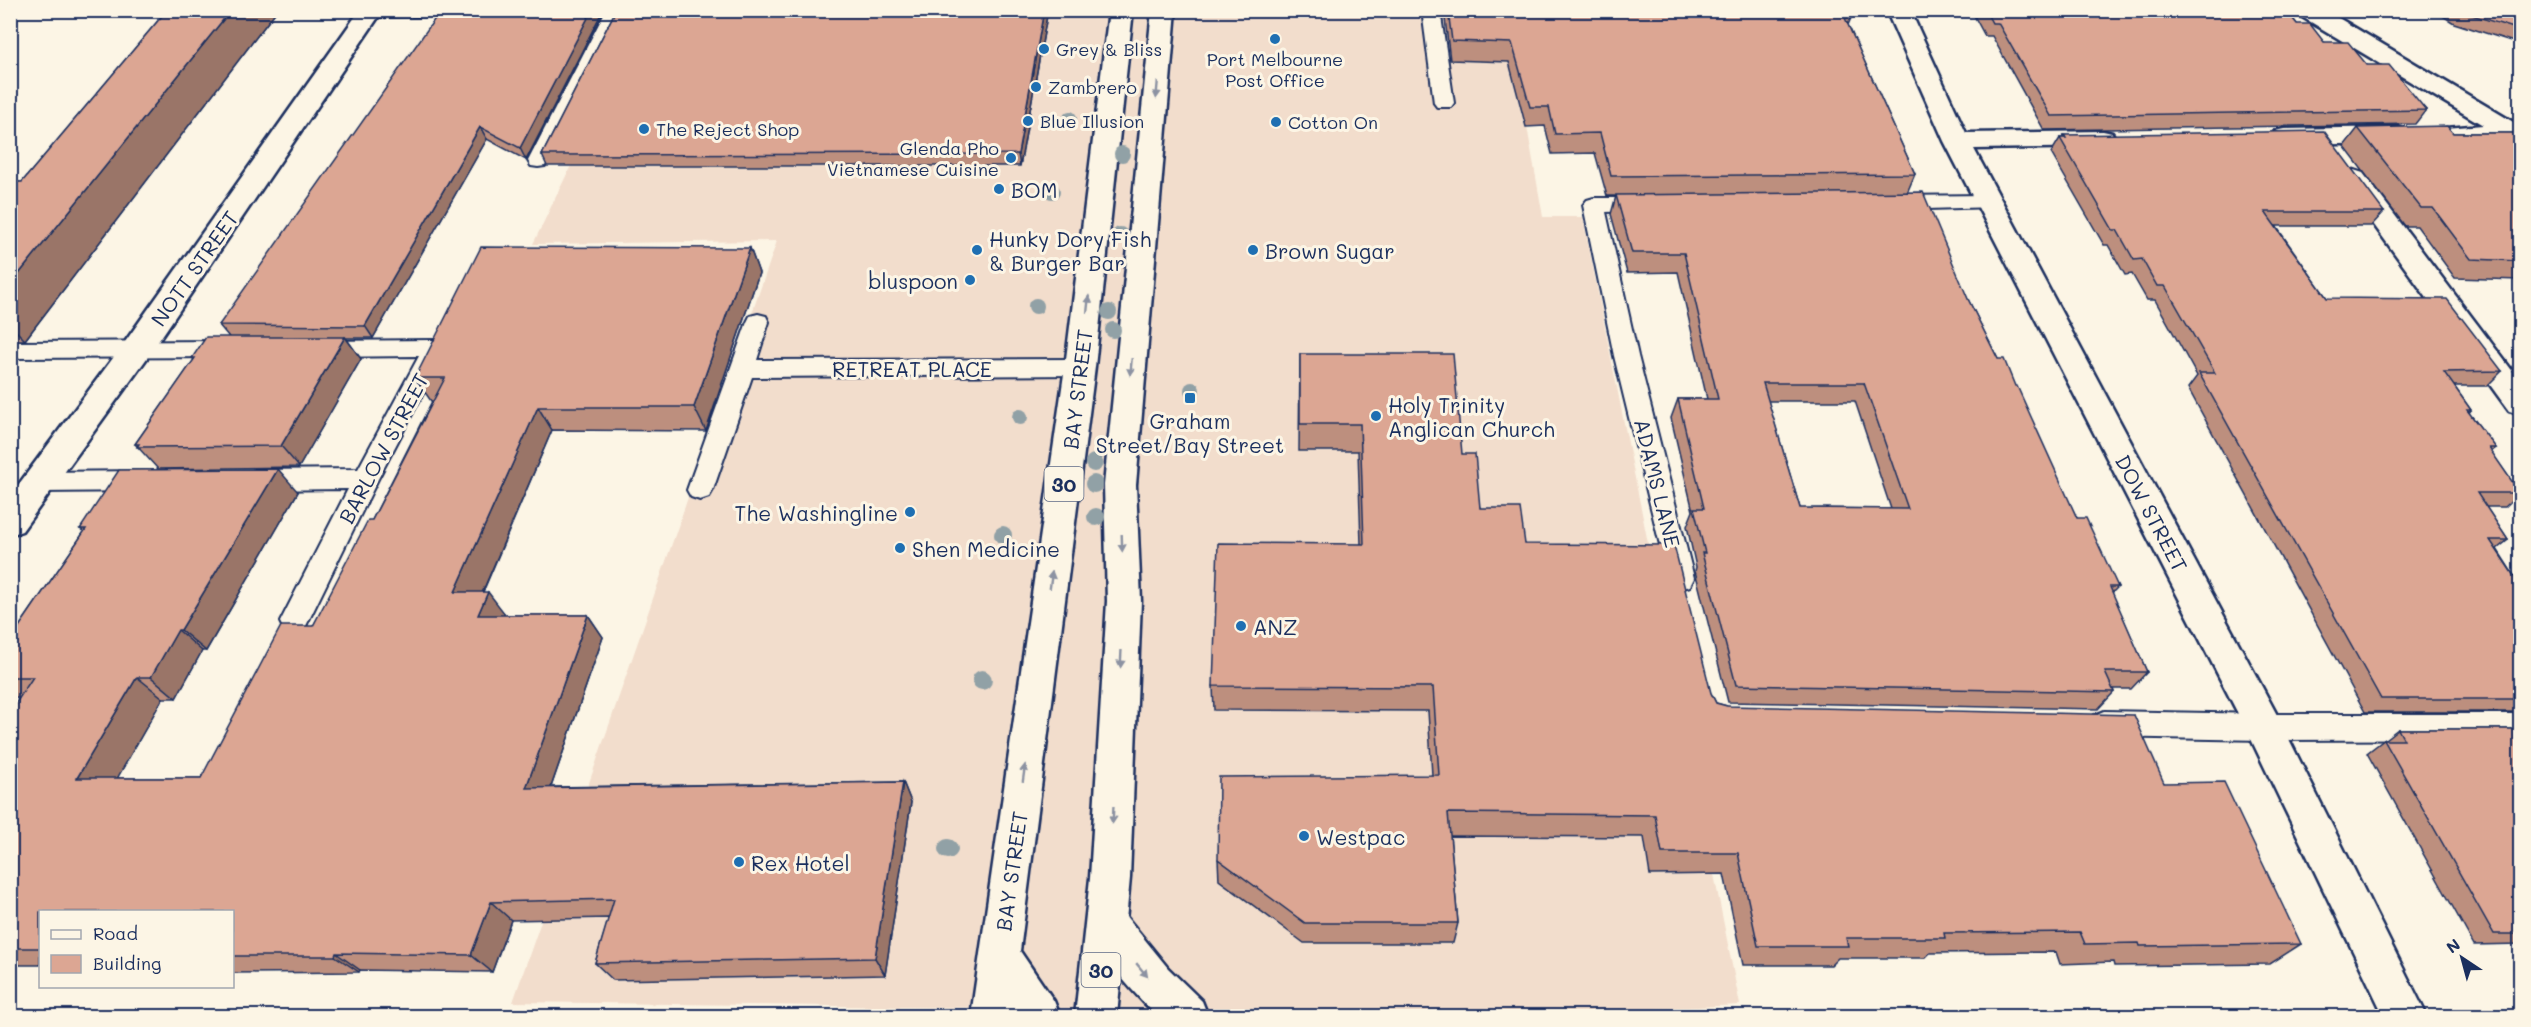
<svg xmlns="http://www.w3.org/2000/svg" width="2531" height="1027" viewBox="0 0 2531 1027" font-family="Mali,sans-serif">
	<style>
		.built { fill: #f2ddcc }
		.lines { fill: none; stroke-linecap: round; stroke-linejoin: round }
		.lane-casing { stroke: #1b2f5e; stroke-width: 4 }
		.street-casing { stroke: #1b2f5e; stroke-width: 5 }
		.primary-casing { stroke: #1b2f5e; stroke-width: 5 }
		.lane { fill: #fcf5e5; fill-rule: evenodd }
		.street { fill: #fcf5e5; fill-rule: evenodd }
		.primary { fill: #fcf5e5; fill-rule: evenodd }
		.tree { fill: #91a1a6 }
		.wall { fill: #bd8f7e; stroke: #1b2f5e; stroke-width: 1.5; fill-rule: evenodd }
		.shaded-wall { fill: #9a7467; stroke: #1b2f5e; stroke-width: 1.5 }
		.building { fill: #dca693; stroke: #1b2f5e; stroke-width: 1.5; fill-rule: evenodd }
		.oneway { fill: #8c92a2 }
		.poi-dot { fill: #1f6fb2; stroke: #fcf5e5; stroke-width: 2 }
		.labels { text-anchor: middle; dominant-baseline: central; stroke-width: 6; stroke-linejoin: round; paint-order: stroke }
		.far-poi-label { font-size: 18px; fill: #1b2f5e; stroke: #fcf5e5; text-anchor: start }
		.shield { fill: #fcf5e5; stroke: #5e6a86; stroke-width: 1.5 }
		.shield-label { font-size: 20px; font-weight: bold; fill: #1b2f5e }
		.poi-label { font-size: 21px; fill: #1b2f5e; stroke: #fcf5e5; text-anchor: start }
		.street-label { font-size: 21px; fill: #1b2f5e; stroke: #fcf5e5 }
	</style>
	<rect width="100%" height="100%" fill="#fcf5e5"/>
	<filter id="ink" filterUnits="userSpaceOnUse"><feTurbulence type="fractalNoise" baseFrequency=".0167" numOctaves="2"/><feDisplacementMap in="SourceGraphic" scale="12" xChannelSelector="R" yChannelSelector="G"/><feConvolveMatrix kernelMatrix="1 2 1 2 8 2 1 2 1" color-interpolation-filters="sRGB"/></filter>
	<g filter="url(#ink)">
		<path class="built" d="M646,11H1536L1520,87L1543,217H1583L1740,1005L1525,1015L513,1002L777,241L533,244Z"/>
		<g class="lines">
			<defs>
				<g id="lane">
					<path d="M363,10H512L503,15L371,17L365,16Z"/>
					<path d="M606,10H624L548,161L545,166L538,167L531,166L528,161Z"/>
					<path d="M1422,10H1440L1454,103L1451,107H1437L1434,103Z"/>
					<path d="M1988,195L1995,197L1999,202L1995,207L1893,210L1886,208L1882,203L1886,198L1893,196Z"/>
					<path d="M1594,198H1649L1656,200L1660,205L1656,210L1606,212L1638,356L1694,578L1690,586L1681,589L1672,586L1668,578L1614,356L1583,205L1587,200Z"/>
					<path d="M758,314L766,316L769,322L757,360L1080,359L1088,361L1092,367L1088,373L1080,375L752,377L713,490L709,497L700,500L691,497L687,490L747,322L750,316Z"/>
					<path d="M435,340L443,342L447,348L378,479L304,630L294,633L284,630L280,622L348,489L255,490L246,487L242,480L246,473L255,470L358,469L419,356L320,357L312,355L308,349L312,343L320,341Z"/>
					<path d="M232,341L240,343L244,349L240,355L232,357L10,358V342Z"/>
					<path d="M146,471L155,474L159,481L155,488L146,491L38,492L29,489L25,482L29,475L38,472Z"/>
					<path d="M2104,711L2264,714H2520V739L2264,740L2104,737L2094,733L2090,724L2094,715Z"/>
				</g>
				<g id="street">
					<path d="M360,10H383L147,358L22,531L10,535V496L125,342Z"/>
					<path d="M1886,10H1910L1966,133L2103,131L2112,133L2116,139L2112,145L2103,147L1974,149L2277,715L2427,1016H2384L2251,739L1944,141Z"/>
					<path d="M2296,10H2325L2520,126V139L2455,142L2446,140L2442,134L2446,128L2483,125L2299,15Z"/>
					<path d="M2397,127L2406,129L2410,135L2406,141L2397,143L2284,145L2275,143L2271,137L2275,131L2284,129Z"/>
					<path d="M2354,170L2363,173L2520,381V414L2509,411L2345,185L2341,179L2345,173Z"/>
					<path d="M1106,903L1120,909L1168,968L1202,1001L1208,1016H1157C1132,991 1100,956 1086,923L1092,909Z"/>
				</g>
				<g id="primary">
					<path d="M1109,10H1133L1095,367L1020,951L1054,1001L1060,1016H971L1065,367Z"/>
					<path d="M1152,10H1176L1136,485L1141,601L1130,878L1117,1016H1075L1090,878L1107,601L1104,485Z"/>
				</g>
			</defs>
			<use href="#lane" class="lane-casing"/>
			<use href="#street" class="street-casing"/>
			<use href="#primary" class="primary-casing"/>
			<use href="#lane" class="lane"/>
			<use href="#street" class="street"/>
			<use href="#primary" class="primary"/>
		</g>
		<g class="tree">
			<circle cx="1070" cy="118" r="7"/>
			<circle cx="1122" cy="154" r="8"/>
			<circle cx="1052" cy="191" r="8"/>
			<circle cx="1120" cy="235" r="8"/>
			<circle cx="1036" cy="306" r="8"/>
			<circle cx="1109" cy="312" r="8"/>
			<circle cx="1113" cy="330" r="8"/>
			<circle cx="1192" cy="390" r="8"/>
			<circle cx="1020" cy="417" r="8"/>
			<circle cx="1094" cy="463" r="9"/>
			<circle cx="1094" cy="484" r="9"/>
			<circle cx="1096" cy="517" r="9"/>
			<circle cx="1003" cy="535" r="9"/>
			<circle cx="982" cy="680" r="10"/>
			<circle cx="948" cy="849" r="10"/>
		</g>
		<g class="wall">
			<path d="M167,10H277L25,340H10V182H22Z"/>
			<path d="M603,10L526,160L487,139L373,338H346L361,359L299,467L158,469L135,444L194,360L192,358L229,337L219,325Z"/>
			<path d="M616,10H1048L1020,166H547L542,155Z"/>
			<path d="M1444,10H1847L1851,18L1848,25L1915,174L1907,193L1968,299L2077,518L2118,587L2112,593L2147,672L2131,689H2113L2114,692L2098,709L1728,702L1695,571L1696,567L1687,526L1693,511L1671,418L1678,399H1707L1678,272L1627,273L1611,214L1616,196H1607L1595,153L1552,154L1545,126L1526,127L1509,62L1450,60ZM1768,401H1855L1891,509L1800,508Z"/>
			<path d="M1971,10H2286L2297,24L2324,42L2367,65L2426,110L2415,124L2044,130L1992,36H1985Z"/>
			<path d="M2433,10H2520V44L2454,23Z"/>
			<path d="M2358,128L2453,133H2520V280L2455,278L2417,226H2405L2344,146Z"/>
			<path d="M2064,135L2384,212L2371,226H2276L2327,298L2502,371L2487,386H2454L2471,410L2469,413L2496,448L2491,452L2520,493L2505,507H2486L2508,540L2497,549L2520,585V712H2365L2188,388L2197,376L2155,300H2147L2132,274L2125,275L2108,245H2104L2051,153L2060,138H2062Z"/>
			<path d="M750,248L759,273L706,431L552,430L483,592L505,614L504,615H588L603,637L551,787L903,782L911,802L885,975L613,980L595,963L609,918L511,920L492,972L360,970L359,972L232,973V912H40V965H10V712L20,698H15L10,694V640L84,532L80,529L298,492L206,651H202L176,698H163L117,778H201L313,626L372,520L432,401H431L415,378Z"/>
			<path d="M1300,354L1462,454L1480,508L1711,693L1716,703L1727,706L2164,783L2301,944L2270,964L2114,966L2113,962L2060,964L2056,952L1930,953L1925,958H1838L1831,965H1743L1724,874L1650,875L1644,837L1450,836L1458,923L1453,943H1304L1219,880L1218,859L1432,775L1428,711L1214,710L1213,686L1361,544L1358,451H1299Z"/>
			<path d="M2398,729H2520V944L2474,945L2367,753Z"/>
		</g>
		<g class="shaded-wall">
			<path d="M231,10H277L25,340L10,325V285Z"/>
			<path d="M592,10H603L526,160L520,148Z"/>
			<path d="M1044,10H1048L1020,166L1018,154Z"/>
			<path d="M480,127L487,139L373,338L365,326Z"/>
			<path d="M750,248L759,273L706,431L694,407Z"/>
			<path d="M345,337L361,359L299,467L281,446Z"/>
			<path d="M538,407L552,430L473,614L455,592Z"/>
			<path d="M278,469L298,492L206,651L181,630Z"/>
			<path d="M488,592L505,614L495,637L478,615Z"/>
			<path d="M588,615L603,637L544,807L526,788Z"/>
			<path d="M178,630L202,651L176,698L151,677Z"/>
			<path d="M137,677L163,698L106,798L77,778Z"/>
			<path d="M903,782L911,802L885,975L875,958Z"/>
			<path d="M491,902L511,920L492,972L471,955Z"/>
			<path d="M336,953L360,970L359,972L335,956Z"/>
		</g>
		<g class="building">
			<path d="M167,10H231L10,285V182H22Z"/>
			<path d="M441,10H592L520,148L480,127L365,326L219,325Z"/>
			<path d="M616,10H1044L1018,154L542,155Z"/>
			<path d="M1448,10H1847L1851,18H1845L1915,174L1611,176L1600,133L1555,134L1549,107H1530L1512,43L1452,41Z"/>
			<path d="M1985,10H2286L2297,24H2310L2324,42H2348L2367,65H2389L2426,110L2051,116L1998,23H1992Z"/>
			<path d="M2461,10H2520V30L2462,12Z"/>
			<path d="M2447,126L2453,133H2520V261L2471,259L2433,208H2421L2358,128Z"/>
			<path d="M2324,131L2384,212H2265L2327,298L2447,299L2502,371L2444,372L2471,410H2467L2496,448H2489L2520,493H2477L2508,540H2490L2520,585V699H2381L2199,373H2215L2165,286H2157L2142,259L2134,260L2117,230H2113L2060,138H2066L2064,135Z"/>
			<path d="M1923,192L1968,299L1998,359H2004L2015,386H2017L2077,518H2086L2118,587H2110L2147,672H2105L2114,692L1736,685L1702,553H1705L1694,508H1704L1678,399H1718L1684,253H1632L1616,195ZM1763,383H1864L1908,509L1800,508Z"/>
			<path d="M481,247L750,248L694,407H538L455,592H488L478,615H588L526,788L903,782L875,958L595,963L614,899L491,902L471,955L336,953L335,956H232V912H40V948H10V712L33,677H10V640L86,529H80L119,470L278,469L181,630H178L151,677H137L77,778H201L281,626H313L368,520H372L445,378H415Z"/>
			<path d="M206,337H345L281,446L137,447L139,444H135L195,358H192Z"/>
			<path d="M1300,354H1453L1462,454H1475L1480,508H1520L1525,544L1674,545L1711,693L1716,703L1727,706L2134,715L2164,783L2224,782L2301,944L2140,946L2139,943L2085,944L2080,932L1944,933L1945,938H1846L1848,946H1758L1738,853H1662L1655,815L1448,813L1458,923H1305L1218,859L1219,777L1439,775L1433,687L1213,686L1218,543L1364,544L1360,424H1300Z"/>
			<path d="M2398,729H2520V934H2494L2384,740H2404Z"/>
		</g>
		<defs><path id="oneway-solid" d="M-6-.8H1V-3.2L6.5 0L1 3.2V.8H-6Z" transform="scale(1.5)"/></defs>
		<g class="oneway">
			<use href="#oneway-solid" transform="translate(1157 90) rotate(95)"/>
			<use href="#oneway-solid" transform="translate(1088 304) rotate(-84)"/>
			<use href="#oneway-solid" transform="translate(1131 367) rotate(95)"/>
			<use href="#oneway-solid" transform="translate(1122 543) rotate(88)"/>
			<use href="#oneway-solid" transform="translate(1051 580) rotate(-82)"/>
			<use href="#oneway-solid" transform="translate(1121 659) rotate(93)"/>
			<use href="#oneway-solid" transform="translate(1024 773) rotate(-82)"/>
			<use href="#oneway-solid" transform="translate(1113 815) rotate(93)"/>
			<use href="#oneway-solid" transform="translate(1142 970) rotate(50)"/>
		</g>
	</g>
	<g class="poi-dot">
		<circle cx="1275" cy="39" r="6"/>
		<circle cx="1044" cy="49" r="6"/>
		<circle cx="1036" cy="87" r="6"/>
		<circle cx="1028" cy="121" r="6"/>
		<circle cx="1276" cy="122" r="6"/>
		<circle cx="644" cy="129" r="6"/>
		<circle cx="1011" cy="158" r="6"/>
		<circle cx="999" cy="189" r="6"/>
		<circle cx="977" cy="250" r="6"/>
		<circle cx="1253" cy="250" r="6"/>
		<circle cx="970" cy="280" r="6"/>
		<rect x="1184" y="392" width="12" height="12" rx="3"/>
		<circle cx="1376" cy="416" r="6"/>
		<circle cx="910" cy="512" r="6"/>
		<circle cx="900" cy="548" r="6"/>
		<circle cx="1241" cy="626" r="6"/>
		<circle cx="1304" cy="836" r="6"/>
		<circle cx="739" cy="862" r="6"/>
	</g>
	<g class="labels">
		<g class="far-poi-label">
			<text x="1056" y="49">Grey &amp; Bliss</text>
			<text x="1275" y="59" text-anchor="middle">Port Melbourne<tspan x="1275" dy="21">Post Office</tspan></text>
			<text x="1048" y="87">Zambrero</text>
			<text x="1040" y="121">Blue Illusion</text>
			<text x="1288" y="122">Cotton On</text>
			<text x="656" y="129">The Reject Shop</text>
			<text x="999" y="148" text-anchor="end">Glenda Pho<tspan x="999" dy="21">Vietnamese Cuisine</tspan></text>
		</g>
		<g class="shield">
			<rect x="1044.5" y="467" width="39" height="34" rx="4.5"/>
			<rect x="1081.5" y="953" width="39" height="34" rx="4.5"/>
		</g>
		<g class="shield-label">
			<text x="1064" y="484">30</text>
			<text x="1101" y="970">30</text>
		</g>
		<g class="poi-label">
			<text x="1011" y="189">BOM</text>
			<text x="989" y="238">Hunky Dory Fish<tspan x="989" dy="24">&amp; Burger Bar</tspan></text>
			<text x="1265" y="250">Brown Sugar</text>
			<text x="958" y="280" text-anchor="end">bluspoon</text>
			<text x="1388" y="404">Holy Trinity<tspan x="1388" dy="24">Anglican Church</tspan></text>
			<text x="1190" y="420" text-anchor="middle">Graham<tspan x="1190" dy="24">Street/Bay Street</tspan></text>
			<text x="898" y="512" text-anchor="end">The Washingline</text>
			<text x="912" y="548">Shen Medicine</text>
			<text x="1253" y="626">ANZ</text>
			<text x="1316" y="836">Westpac</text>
			<text x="751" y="862">Rex Hotel</text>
		</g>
		<g class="street-label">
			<text transform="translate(194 268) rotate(-55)">NOTT STREET</text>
			<text x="912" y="368">RETREAT PLACE</text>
			<text transform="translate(1077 389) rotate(-83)">BAY STREET</text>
			<text transform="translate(383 448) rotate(-62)">BARLOW STREET</text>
			<text transform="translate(1658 483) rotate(76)">ADAMS LANE</text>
			<text transform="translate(2152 513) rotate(62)">DOW STREET</text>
			<text transform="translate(1011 871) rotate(-82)">BAY STREET</text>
		</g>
	</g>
	<rect width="2531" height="1027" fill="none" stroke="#fcf5e5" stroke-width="36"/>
	<rect x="18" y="18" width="2495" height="991" fill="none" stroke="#1b2f5e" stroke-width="2" filter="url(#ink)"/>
	<rect x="39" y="910" width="195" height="78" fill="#fcf5e5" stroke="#a2a6af" stroke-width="1.5"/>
	<rect x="51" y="930" width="30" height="9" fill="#fcf5e5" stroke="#a2a6af" stroke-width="1.5"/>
	<text x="93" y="940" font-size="18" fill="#1b2f5e">Road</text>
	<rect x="51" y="955" width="30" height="18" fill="#dca693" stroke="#a2a6af" stroke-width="1.5"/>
	<text x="93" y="970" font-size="18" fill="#1b2f5e">Building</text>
	<g transform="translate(2462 958) rotate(324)" stroke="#fcf5e5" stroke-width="4.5" paint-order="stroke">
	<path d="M0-4.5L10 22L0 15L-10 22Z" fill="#1b2f5e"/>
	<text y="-9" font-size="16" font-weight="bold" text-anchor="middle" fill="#1b2f5e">N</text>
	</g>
</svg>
